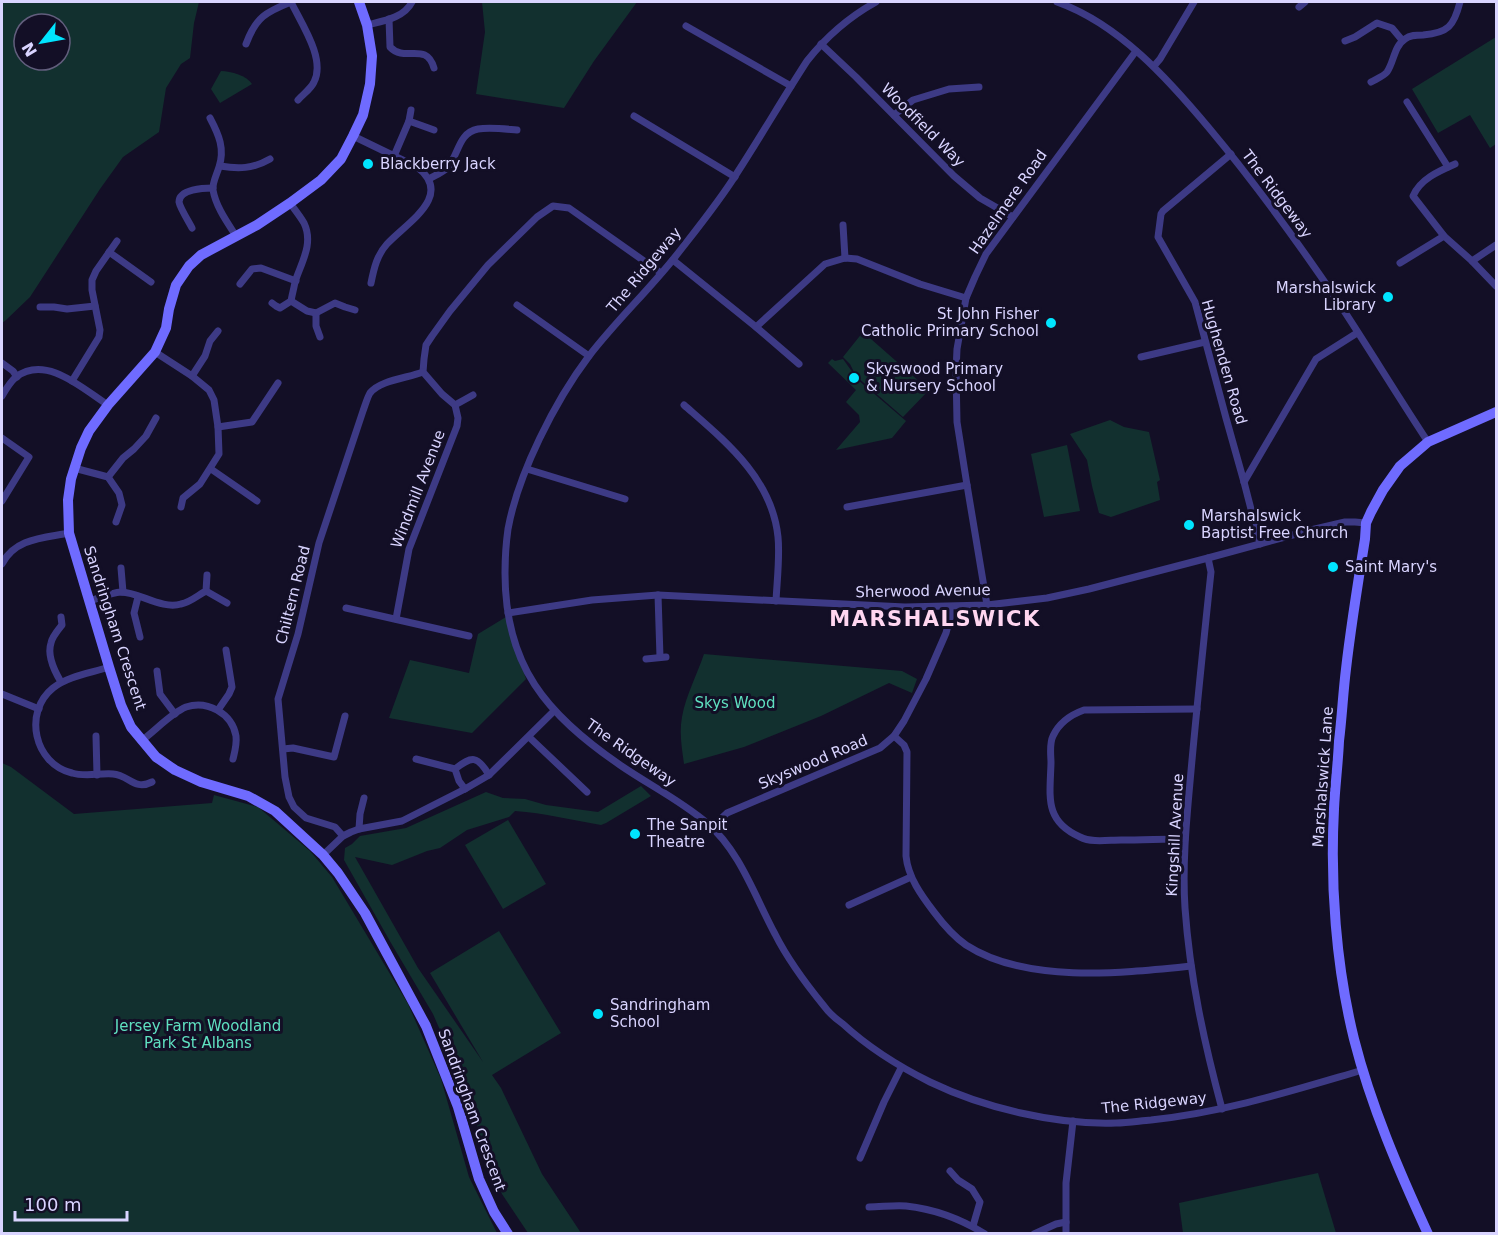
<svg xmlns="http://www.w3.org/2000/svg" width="1498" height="1235" viewBox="0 0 1498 1235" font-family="'DejaVu Sans',sans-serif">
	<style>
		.green { fill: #12302f; fill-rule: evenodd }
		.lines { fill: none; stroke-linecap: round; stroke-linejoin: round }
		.street { stroke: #3d3a85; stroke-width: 7 }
		.secondary { stroke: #6f6bff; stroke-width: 10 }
		.poi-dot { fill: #00e5ff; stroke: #130f26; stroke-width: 2 }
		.labels { text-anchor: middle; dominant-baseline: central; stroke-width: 6; stroke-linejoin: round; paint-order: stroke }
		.street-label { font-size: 15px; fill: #d9d4ff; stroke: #130f26 }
		.poi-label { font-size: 15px; fill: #d9d4ff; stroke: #130f26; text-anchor: start }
		.park-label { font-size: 15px; fill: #5fe0c0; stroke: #130f26 }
		.district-label { font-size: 21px; font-weight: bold; letter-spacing: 1.5px; fill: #ffd6f0; stroke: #130f26 }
	</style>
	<rect width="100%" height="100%" fill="#130f26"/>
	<g class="green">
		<path d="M2,2H199L194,23L190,58L181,64L166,88L159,132L123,157L100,189L30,297L6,320L2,323ZM24,24H60V60H24Z"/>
		<path d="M482,2H637L594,61L564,108L476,94L485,32Z"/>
		<path d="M1496,37V144L1490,148L1470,115L1438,133L1412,89Z"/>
		<path d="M221,71C231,71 247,76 252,84L220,103L211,89Z"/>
		<path d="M863,332L929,390L903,417L856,376L850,364L843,357Z"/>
		<path d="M832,359L835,361L843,359L858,380L906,421L892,438L836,450L860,422L859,415L846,402L856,390L828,363Z"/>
		<path d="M1110,420L1124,427L1149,432L1160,480L1157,482L1160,500L1111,517L1099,513L1092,486L1087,460L1070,434Z"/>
		<path d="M1067,445L1080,511L1044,517L1031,454Z"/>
		<path d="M506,617L526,679L472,733L389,718L410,660L469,673L478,634Z"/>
		<path d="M704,654L902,671L917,679L912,693L889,683L821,716L744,747L684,764C682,749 679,733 682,717C686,695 697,675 704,654Z"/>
		<path d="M2,763L11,767L74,814L212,803L214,795L258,807L310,851L332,877L408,1004L441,1079L469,1177L497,1233H2Z"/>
		<path d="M641,786L651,796L606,823L601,825C572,820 544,813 515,811L509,817L467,830L440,848L427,851L392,865L355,857L418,968L483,1062L430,973L499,931L561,1033L492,1075L501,1088L542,1174L581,1233H528L502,1194L484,1152L475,1118L464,1085L433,1014L391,943L344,860L345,848L352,844L360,836L406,828L486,792L503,798L525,799L546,805L598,812Z"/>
		<path d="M508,820L546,884L503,909L465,845Z"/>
		<path d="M1318,1173L1336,1233H1183L1179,1203Z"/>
	</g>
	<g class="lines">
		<g class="street">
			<path d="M291,2C301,23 326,59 314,82C311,89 303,94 298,100"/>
			<path d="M876,2C849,17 826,37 807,61C783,98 761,136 737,173C719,202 696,230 675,257C648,291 616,321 589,356C555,401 518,474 508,529C506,543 505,558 505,573C505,666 546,714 620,765C649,785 680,800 707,823C740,851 755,897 775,934C788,960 806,984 824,1006C829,1013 836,1019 843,1024C869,1048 898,1066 930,1082C984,1108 1056,1125 1116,1123C1128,1123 1139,1121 1151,1120C1226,1112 1291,1091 1363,1070"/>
			<path d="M1057,2C1119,24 1168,79 1209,128C1255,183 1297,241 1337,300C1368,347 1397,395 1428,442"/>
			<path d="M1299,7L1305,2"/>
			<path d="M389,19L390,47C405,63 426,41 434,68"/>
			<path d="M367,25C383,21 404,18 412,2"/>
			<path d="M686,26L791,86"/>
			<path d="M1345,41L1355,37L1377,23L1392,28L1402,40"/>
			<path d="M246,44C256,17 266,12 291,2"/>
			<path d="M821,44L856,77L954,176L980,198L1013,217"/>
			<path d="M1154,66L1160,59L1194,2"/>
			<path d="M1371,82C1376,79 1384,76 1387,72C1394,62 1394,46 1405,39C1410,35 1416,35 1423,35C1448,33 1454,26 1460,2"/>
			<path d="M1407,102L1448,167"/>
			<path d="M894,115L913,100L949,89L979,87"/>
			<path d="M634,116L735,177"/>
			<path d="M210,118C219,135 225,149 219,167C217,174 212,183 213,190C216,207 227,222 236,236"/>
			<path d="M409,121L411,110"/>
			<path d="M353,136L417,167C455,196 406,223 387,244C377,255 374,268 371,283"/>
			<path d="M1231,154L1163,211L1161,214L1158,237L1195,302L1226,418L1244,482L1260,544"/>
			<path d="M394,156L409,121L434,130"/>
			<path d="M1455,164C1439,171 1420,179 1413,196L1444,236L1472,261L1496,286"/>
			<path d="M220,166C238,169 253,169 270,159"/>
			<path d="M429,179C434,176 441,173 446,169C459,157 457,133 478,129C490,127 505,129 517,130"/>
			<path d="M843,225L845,258"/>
			<path d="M192,228C189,222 180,208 179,202C179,189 204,188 213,188"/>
			<path d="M109,252L151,282"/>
			<path d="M673,260L756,327L799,364"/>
			<path d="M1472,261L1496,245"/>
			<path d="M1400,263L1444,236"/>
			<path d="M240,284L252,269L261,268L296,281"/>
			<path d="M291,301L307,311L316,313L335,303L345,307L355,310"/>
			<path d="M272,303L276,306L280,308L291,301C292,295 294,288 295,282C301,263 314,244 304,223C300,216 295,210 290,203"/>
			<path d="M517,305L589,356"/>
			<path d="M40,307H54L67,309L95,306"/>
			<path d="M316,313V326L320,337"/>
			<path d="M756,327L825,264L845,258L857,259L920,284L966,298"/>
			<path d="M155,352L192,376L209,390L214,400L218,427L219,454L200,484L183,498L181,507"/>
			<path d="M1141,357L1205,342"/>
			<path d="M2,363L13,371L17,377"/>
			<path d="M192,376L205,356L210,341L218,331"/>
			<path d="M72,381L99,337L100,330L92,290V280L96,271L117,241"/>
			<path d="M2,396C6,389 10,382 16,377C46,354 83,389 108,405"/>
			<path d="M455,405L473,395"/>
			<path d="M684,405C725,441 772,478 778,537C780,556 777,581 776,601"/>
			<path d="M218,427L252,422L278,383"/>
			<path d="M2,438L29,457L2,501"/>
			<path d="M74,468L108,477L119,493L122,505L116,522"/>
			<path d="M211,469L257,501"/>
			<path d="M527,469L625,499"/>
			<path d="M108,477L123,458L134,449L146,436L156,418"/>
			<path d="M1244,482L1316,359L1357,333"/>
			<path d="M847,507L967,485"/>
			<path d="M1208,558L1211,572C1204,638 1197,705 1191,771C1187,816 1182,862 1185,908C1190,978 1204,1042 1222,1109"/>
			<path d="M2,564C15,538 44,538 69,533"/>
			<path d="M121,568L123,592"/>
			<path d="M206,591L227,603"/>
			<path d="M658,595L660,657"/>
			<path d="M138,597L134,613L140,637"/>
			<path d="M89,601C100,598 110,593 121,592C139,592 162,610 181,604C191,602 198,595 206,591L207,575"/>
			<path d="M987,605L967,485L957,422L956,371L957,349L966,298L975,277L986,254L1136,51"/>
			<path d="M346,608L469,636"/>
			<path d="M508,613L592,600L658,595L905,607L987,605L1047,598L1089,589L1208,558L1315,529L1345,522H1355L1366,523"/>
			<path d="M396,619L409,549L457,426L458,418L455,405L442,394L423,372L424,359L426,345L432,336L450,311L488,265L537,217L553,206L569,208L661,273"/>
			<path d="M646,659L666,657"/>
			<path d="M109,667C91,673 68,676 53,688C23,712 34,764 72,773C85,777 99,773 113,774C129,775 134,791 152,782"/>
			<path d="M157,671L160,694L175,714"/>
			<path d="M61,682C55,672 47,655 51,643C52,637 58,630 62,625L61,617"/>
			<path d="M2,694L39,709"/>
			<path d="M218,710L229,694L232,687L226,650"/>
			<path d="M96,736L97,775"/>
			<path d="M894,736L904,745L907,752L906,856C908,877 921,895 934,912C943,924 953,936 966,945C1026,984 1123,973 1191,966"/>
			<path d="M529,737L587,792"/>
			<path d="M141,741C155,731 171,713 186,707C207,700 232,713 236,736C237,744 235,751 233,759"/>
			<path d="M283,749L293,748L334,757L345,716"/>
			<path d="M416,759L455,769"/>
			<path d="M465,789L459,781L455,769C472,756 477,755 489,775"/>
			<path d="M712,827L727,813L880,748L894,736L904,721L926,679L946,633L950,618V607"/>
			<path d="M359,829L360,814L364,798"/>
			<path d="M343,836L335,827L306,818L294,807L289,797L285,777L278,699L298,634L319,543L363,411C365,406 367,398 370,393C380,380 408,378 423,372"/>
			<path d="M1185,839C1164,839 1142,840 1121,840C1108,840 1092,843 1080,837C1044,821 1050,797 1051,763C1051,755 1049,744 1053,736C1059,723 1070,715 1084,710L1197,709"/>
			<path d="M323,855L343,836L351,832L359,829L402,821L465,789L489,775L554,711"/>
			<path d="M849,905L911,877"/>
			<path d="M860,1158L884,1102L901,1068"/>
			<path d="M950,1171L958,1180L972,1189L980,1202L973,1226"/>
			<path d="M869,1207C881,1207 894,1205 906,1206C934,1209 961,1219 985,1234"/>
			<path d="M1034,1234L1056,1224L1066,1222"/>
			<path d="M1066,1234V1183L1073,1121"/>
		</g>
		<g class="secondary">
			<path d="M359,2L367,25L372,56L370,84L363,115L353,136L341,159L321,180L290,203L257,225L201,255L189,266L176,285L169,309L166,328L155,352L108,405L89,431L81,448L71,479L68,500L69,533L109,667L121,705L131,727L156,757L175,770L201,782L248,796L275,811L323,855L338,873L365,913L426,1026L458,1107L479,1179L494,1212L508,1234"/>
			<path d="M1428,1234C1399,1171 1371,1106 1354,1039C1336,966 1330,884 1334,809C1335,786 1338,764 1339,741C1342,717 1343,693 1346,669C1351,625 1358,582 1365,539L1366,523L1371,512L1383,490L1400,466L1428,442L1496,412"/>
		</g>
	</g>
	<g class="poi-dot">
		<circle cx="368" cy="164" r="6"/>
		<circle cx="1388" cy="297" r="6"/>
		<circle cx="1051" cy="323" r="6"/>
		<circle cx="854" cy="378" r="6"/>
		<circle cx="1189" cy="525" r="6"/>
		<circle cx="1333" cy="567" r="6"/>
		<circle cx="635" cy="834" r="6"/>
		<circle cx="598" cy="1014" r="6"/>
	</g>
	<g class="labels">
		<g class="street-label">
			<text transform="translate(923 125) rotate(45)">Woodfield Way</text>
			<text transform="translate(1277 194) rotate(53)">The Ridgeway</text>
			<text transform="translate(1008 202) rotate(-55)">Hazelmere Road</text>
			<text transform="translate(644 270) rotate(-50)">The Ridgeway</text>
			<text transform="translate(1224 362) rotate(74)">Hughenden Road</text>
			<text transform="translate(418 489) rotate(-69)">Windmill Avenue</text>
			<text transform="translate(923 591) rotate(-1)">Sherwood Avenue</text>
			<text transform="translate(293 595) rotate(-76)">Chiltern Road</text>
			<text transform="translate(115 628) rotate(72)">Sandringham Crescent</text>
			<text transform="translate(631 753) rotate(35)">The Ridgeway</text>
			<text transform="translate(813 762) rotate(-23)">Skyswood Road</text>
			<text transform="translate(1323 777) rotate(-86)">Marshalswick Lane</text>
			<text transform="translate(1175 835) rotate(-87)">Kingshill Avenue</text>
			<text transform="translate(1154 1103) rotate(-6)">The Ridgeway</text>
			<text transform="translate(472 1110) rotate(70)">Sandringham Crescent</text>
		</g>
		<g class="poi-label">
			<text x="380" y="164">Blackberry Jack</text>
			<text x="1376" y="288" text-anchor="end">Marshalswick<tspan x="1376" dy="17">Library</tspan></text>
			<text x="1039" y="314" text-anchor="end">St John Fisher<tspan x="1039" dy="17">Catholic Primary School</tspan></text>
			<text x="866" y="369">Skyswood Primary<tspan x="866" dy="17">&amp; Nursery School</tspan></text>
			<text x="1201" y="516">Marshalswick<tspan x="1201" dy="17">Baptist Free Church</tspan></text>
			<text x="1345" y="567">Saint Mary's</text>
			<text x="647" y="825">The Sanpit<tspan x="647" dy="17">Theatre</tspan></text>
			<text x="610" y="1005">Sandringham<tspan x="610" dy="17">School</tspan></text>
		</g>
		<g class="park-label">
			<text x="735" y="703">Skys Wood</text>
			<text x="198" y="1026">Jersey Farm Woodland<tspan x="198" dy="17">Park St Albans</tspan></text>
		</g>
		<g class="district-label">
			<text x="935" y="619">MARSHALSWICK</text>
		</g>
	</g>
	<rect width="1498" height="1235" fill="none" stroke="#d9d4ff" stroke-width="6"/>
	<g transform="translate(42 42) rotate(239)"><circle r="28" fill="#130f26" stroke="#625e7d" stroke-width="1.5"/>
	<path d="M0-4.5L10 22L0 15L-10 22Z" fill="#00e5ff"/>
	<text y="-9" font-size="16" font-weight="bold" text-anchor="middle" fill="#d9d4ff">N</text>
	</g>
	<path d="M15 1211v9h112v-9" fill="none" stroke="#d9d4ff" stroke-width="3"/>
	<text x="24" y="1211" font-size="18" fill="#d9d4ff" stroke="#130f26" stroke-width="4.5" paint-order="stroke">100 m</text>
</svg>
